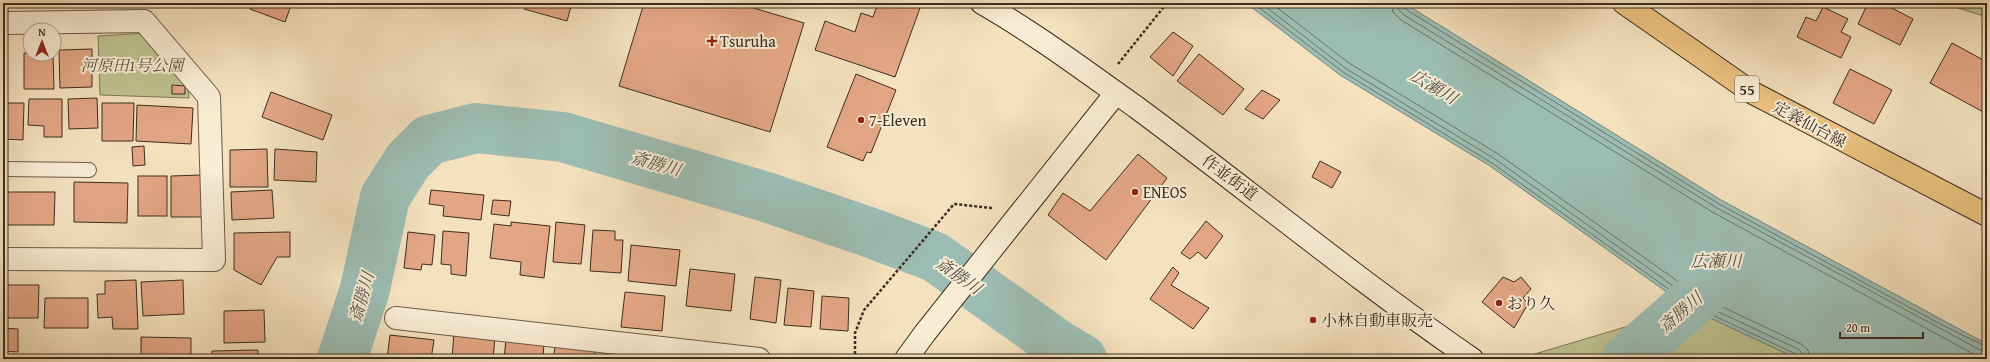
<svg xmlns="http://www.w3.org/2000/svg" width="1990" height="362" viewBox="0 0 1990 362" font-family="'Gentium Book Plus','Noto Serif JP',serif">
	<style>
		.green { fill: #bec290; stroke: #7d7858 }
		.water { fill: #9cbdb4; stroke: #768479 }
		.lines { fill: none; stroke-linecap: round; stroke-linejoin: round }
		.shore { stroke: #6c766a; stroke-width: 1 }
		.river { stroke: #9cbdb4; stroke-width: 50 }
		.building { fill: #e3a685; stroke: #3c2e21 }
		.lane-casing { stroke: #6a5b48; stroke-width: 16 }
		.street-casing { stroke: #6a5b48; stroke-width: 24 }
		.secondary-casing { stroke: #3c2e21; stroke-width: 24 }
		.primary-casing { stroke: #3c2e21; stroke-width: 24 }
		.path { stroke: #3c2e21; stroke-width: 2.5; stroke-dasharray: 3 2; stroke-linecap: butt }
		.lane { stroke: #f8ecd5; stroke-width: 14 }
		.street { stroke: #f8ecd5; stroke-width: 22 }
		.secondary { stroke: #f8ecd5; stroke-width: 22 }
		.primary { stroke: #eac07f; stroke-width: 22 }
		.poi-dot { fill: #8f2418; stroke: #f8ecd5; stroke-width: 1.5 }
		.labels { text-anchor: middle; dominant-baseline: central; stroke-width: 4; stroke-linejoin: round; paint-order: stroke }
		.shield { fill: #f8ecd5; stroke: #746757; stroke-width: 1 }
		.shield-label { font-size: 15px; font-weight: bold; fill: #3c2e21 }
		.poi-label { font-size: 16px; fill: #3c2e21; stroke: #f8ecd5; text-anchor: start }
		.park-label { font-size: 16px; font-style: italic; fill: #5c533d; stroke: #f8ecd5 }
		.street-label { font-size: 16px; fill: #3c2e21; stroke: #f8ecd5 }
		.water-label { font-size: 17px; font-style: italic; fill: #545246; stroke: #f8ecd5 }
	</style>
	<rect width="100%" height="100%" fill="#f4e1be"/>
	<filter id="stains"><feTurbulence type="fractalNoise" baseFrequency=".005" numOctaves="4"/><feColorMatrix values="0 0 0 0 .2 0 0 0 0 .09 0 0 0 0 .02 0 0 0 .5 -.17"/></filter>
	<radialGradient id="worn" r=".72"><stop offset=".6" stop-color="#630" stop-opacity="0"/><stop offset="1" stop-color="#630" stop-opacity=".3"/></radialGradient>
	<g class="green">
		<path d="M1942,3H1987V17Z"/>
		<path d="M147,33L188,87L189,98L100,95L98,36Z"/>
		<path d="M1689,308L1798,359H1518Z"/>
	</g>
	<path class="water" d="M1246,3H1404L1721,200L1987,344V359H1798L1689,308L1490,166L1340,75Z"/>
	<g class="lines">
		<g class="shore">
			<path d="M1253,3L1343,72L1492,163L1691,305L1796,354L1799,359"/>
			<path d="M1261,3L1345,68L1495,159L1693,300L1798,349L1802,353L1804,359"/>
			<path d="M1271,3L1349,63L1498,154L1697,295L1801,344L1808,350L1810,359"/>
			<path d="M1391,3L1393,12L1401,20L1714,213L1979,357L1987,358"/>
			<path d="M1397,3L1398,9L1404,15L1717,208L1982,351L1987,352"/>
			<path d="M1402,3V7L1407,10L1719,204L1940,324L1987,347"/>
		</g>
		<g class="river">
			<path d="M342,359L365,289L385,197L408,161L429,140L476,128L563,137L766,197L874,234L935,257L1060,346L1082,359"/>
			<path d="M1627,359L1734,265"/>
		</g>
	</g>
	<g class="building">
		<path d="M252,3H292L285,22L250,9Z"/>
		<path d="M526,3H572L567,21L524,9Z"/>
		<path d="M644,3H737L804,23L770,132L619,86Z"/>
		<path d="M878,3H906L920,8L895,77L815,50L825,21L855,32L861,13L873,17Z"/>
		<path d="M1868,3H1882L1913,19L1900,45L1858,24Z"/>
		<path d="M1823,7L1848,19L1841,32L1851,37L1841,58L1797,37L1806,17L1816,21Z"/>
		<path d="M1173,32L1193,46L1173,76L1150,57Z"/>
		<path d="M1952,43L1987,62V114L1930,83Z"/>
		<path d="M92,49V87L60,88L59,50Z"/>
		<path d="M24,53L53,54L54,89H24Z"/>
		<path d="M1199,54L1244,89L1223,115L1177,81Z"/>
		<path d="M1850,69L1892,90L1874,124L1833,103Z"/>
		<path d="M856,74L896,90L871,153L867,152L863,161L827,147Z"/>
		<path d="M172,85L185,86V94H172Z"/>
		<path d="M1262,90L1280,100L1263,119L1245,109Z"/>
		<path d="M271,92L332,115L323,140L262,117Z"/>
		<path d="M97,98L98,128L69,129L68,99Z"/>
		<path d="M29,99H62V137H44V126L28,125Z"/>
		<path d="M3,103H24L23,140L3,139Z"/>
		<path d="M102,103H134L133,141H102Z"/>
		<path d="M137,105L193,108L191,144L136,141Z"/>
		<path d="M144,146L145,165L133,166L132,147Z"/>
		<path d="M267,149L268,187H230V150Z"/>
		<path d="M275,149L317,152L316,182L274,180Z"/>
		<path d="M1138,154L1167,178L1106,260L1048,215L1063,193L1090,211Z"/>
		<path d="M1320,161L1341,172L1332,188L1312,177Z"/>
		<path d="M202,175L203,217H171V176Z"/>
		<rect x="138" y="176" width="29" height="40"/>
		<path d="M74,182L128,183L127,223L74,222Z"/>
		<path d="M272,190L274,218L232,220L231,192Z"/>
		<path d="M431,190L484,195L481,220L443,216L444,206L429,204Z"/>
		<path d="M3,192H55L54,225H3Z"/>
		<path d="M493,200L511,201L509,216L491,214Z"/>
		<path d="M1206,221L1223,236L1206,259L1198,252L1190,259L1181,253Z"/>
		<path d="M511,222L550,226L544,278L520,275L521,262L490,258L494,224L511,226Z"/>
		<path d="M556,222L585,225L581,264L553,262Z"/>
		<path d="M593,230L615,231V240H623L621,273L590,271Z"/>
		<path d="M443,231L469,233L466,276L451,274V265L441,264Z"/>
		<path d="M290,232V257H277L261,285L234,270V233Z"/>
		<path d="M408,232L435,235L432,265L422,264L421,270L404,268Z"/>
		<path d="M631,245L680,250L676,286L628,281Z"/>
		<path d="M1173,267L1179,273L1171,285L1209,308L1193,329L1150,299Z"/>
		<path d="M690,269L735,274L731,311L686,306Z"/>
		<path d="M755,277L781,280L776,323L750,319Z"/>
		<path d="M1503,277L1514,282L1521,277L1531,289L1523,298L1528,304L1514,328L1482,302Z"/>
		<path d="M136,280L138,329H113L112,317L98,318L97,294H105V281Z"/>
		<path d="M183,280L184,314L143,316L141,282Z"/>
		<path d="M3,285H39L38,318H3Z"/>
		<path d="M788,288L814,291L811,327L784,325Z"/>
		<path d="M625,292L665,296L662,331L621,327Z"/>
		<path d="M822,296L849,298L848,331L820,329Z"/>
		<path d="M45,298H88V328H44Z"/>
		<path d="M264,310L265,342L224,343V311Z"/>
		<path d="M3,328L18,329V352L3,351Z"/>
		<path d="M454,333L495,337L493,359H452Z"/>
		<path d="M390,335L434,340L431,359H387Z"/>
		<path d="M141,337L191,338V359H141Z"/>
		<path d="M506,339L544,342L543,359H504Z"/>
		<path d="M556,342L596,347L594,359H553Z"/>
		<path d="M605,349L644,353L643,359H603Z"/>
		<path d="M258,350V359H212V351Z"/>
		<path d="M52,357L101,359H52Z"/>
	</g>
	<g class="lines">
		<defs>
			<path id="lane" d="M3,169L89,170"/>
			<g id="street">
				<path d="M3,23L144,21L209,97L214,260L3,259"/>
				<path d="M396,318L759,359"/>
			</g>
			<g id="secondary">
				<path d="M982,3C1036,34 1085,71 1136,107C1248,190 1357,280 1472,359"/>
				<path d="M906,359L925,333L1116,93"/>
			</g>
			<path id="primary" d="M1624,3L1753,93L1987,215"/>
		</defs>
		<use href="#lane" class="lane-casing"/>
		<use href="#street" class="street-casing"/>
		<use href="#secondary" class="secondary-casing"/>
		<use href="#primary" class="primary-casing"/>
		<g class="path">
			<path d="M1118,64L1167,3"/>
			<path d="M855,359V333L864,310L954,204L992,208"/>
		</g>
		<use href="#lane" class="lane"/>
		<use href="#street" class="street"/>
		<use href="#secondary" class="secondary"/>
		<use href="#primary" class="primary"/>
	</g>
	<g class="poi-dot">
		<path d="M710 35h4v4h4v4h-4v4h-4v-4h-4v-4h4z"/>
		<circle cx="861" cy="120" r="4"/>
		<circle cx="1135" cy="192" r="4"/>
		<circle cx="1499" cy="303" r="4"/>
		<circle cx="1313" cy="320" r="4"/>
	</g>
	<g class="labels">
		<rect class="shield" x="1735" y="76" width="24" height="26" rx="3"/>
		<g class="shield-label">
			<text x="1747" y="89">55</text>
		</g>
		<g class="poi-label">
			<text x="720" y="41">Tsuruha</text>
			<text x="869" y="120">7-Eleven</text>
			<text x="1143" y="192">ENEOS</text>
			<text x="1507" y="303">おり久</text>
			<text x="1321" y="320">小林自動車販売</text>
		</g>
		<g class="park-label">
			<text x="132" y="65">河原田1号公園</text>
		</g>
		<g class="street-label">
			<text transform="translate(1810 124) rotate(28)">定義仙台線</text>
			<text transform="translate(1230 177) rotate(37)">作並街道</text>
		</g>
		<g class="water-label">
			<text transform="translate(1434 86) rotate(31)">広瀬川</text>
			<text transform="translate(656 163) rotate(16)">斎勝川</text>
			<text x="1716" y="260">広瀬川</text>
			<text transform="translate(959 275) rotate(35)">斎勝川</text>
			<text transform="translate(361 297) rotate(-74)">斎勝川</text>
			<text transform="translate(1680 312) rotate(-41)">斎勝川</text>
		</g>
	</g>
	<rect width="1990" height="362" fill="none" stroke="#f4e1be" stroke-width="16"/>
	<rect x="4" y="4" width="1982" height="354" fill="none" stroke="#3c2e21" stroke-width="2"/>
	<rect x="8" y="8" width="1974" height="346" fill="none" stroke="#3c2e21"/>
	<g transform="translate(42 42)"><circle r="19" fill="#f8ecd5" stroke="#ada08d"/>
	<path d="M0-3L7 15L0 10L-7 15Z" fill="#8f2418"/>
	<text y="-6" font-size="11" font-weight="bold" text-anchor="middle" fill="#3c2e21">N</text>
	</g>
	<path d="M1840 332v6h83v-6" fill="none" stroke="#3c2e21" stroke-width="2"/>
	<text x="1846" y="332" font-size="12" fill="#3c2e21" stroke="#f8ecd5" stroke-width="3" paint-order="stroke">20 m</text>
	<rect width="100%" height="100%" filter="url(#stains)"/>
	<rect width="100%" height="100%" fill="url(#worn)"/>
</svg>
